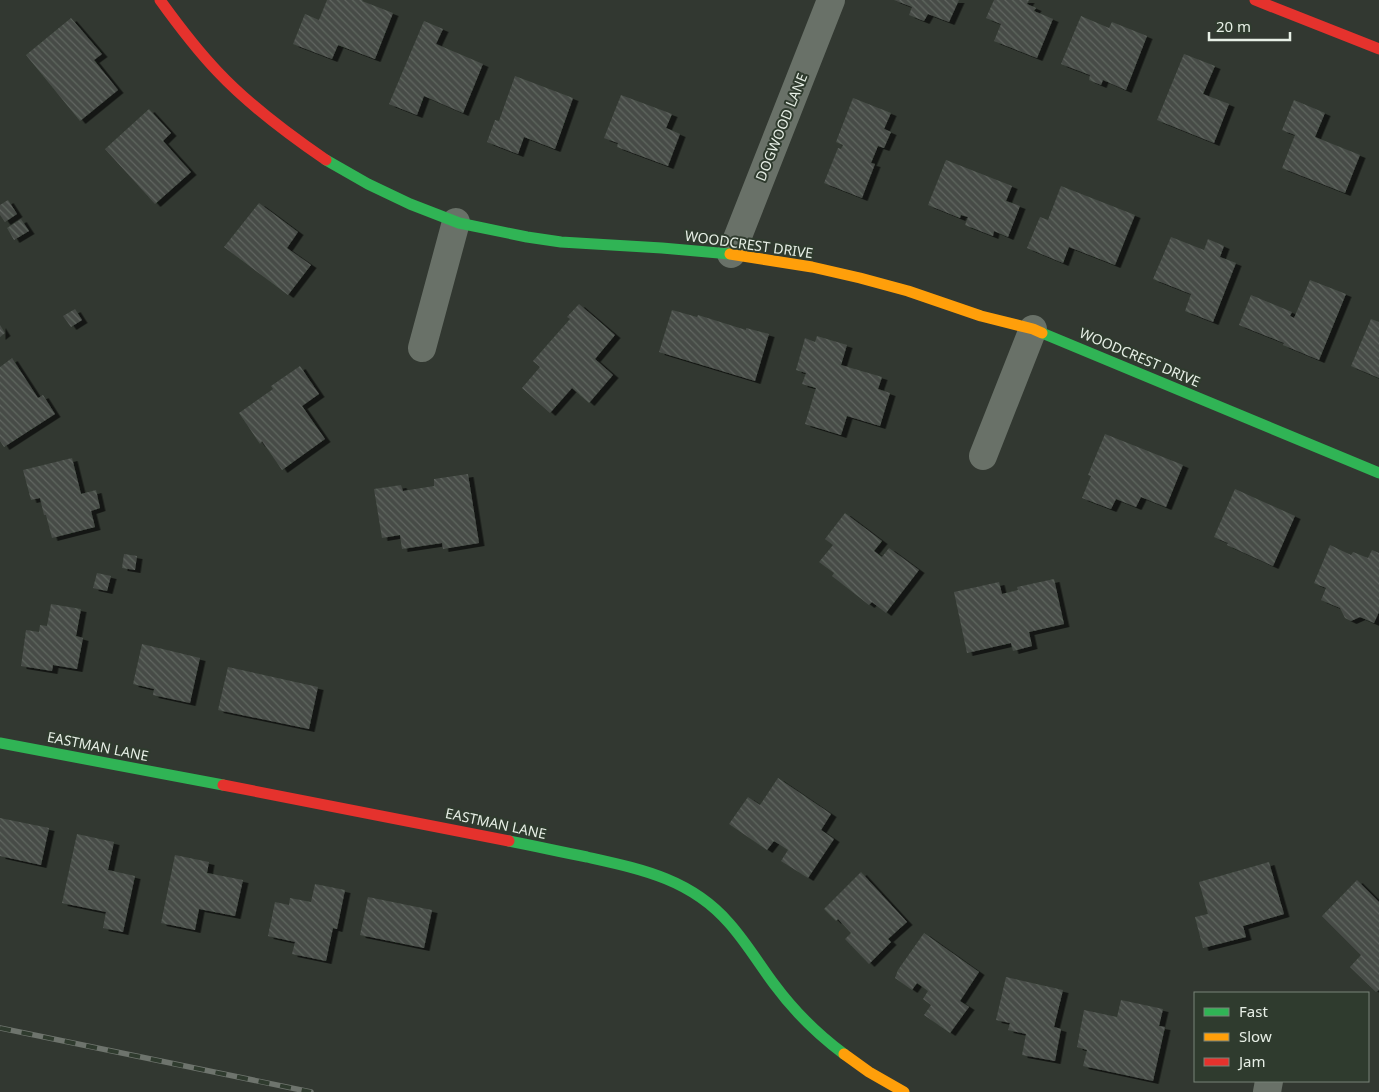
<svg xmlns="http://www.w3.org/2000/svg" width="1379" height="1092" viewBox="0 0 1379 1092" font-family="'Noto Sans',sans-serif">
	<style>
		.building { fill: url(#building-back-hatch); filter: url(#shadow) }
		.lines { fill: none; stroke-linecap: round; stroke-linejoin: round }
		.street { stroke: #697168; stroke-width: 28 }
		.fast { stroke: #30b455; stroke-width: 11 }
		.slow { stroke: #ff9f0a; stroke-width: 11 }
		.jam { stroke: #e5322d; stroke-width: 11 }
		.rail-casing { stroke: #6e746d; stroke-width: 5.5 }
		.rail { stroke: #2f3b2e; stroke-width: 4; stroke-dasharray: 11; stroke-linecap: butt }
		.labels { text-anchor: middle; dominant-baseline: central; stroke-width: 4; stroke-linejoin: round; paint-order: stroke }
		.street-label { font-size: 14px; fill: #e7efe6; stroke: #2f3b2e }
	</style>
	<defs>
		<pattern id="building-back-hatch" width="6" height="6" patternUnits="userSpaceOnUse" patternTransform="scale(1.25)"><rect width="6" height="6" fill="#464c46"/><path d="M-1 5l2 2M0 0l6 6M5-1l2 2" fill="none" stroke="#616661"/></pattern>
		<filter id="shadow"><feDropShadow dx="5.5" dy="3" stdDeviation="0" flood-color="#0009"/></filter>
	</defs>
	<rect width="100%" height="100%" fill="#323831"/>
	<g class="building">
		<path d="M327,0H363L362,1L393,13L375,59L338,45L332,59L293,44L305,14L319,20Z"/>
		<path d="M894,0H959L949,22L928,14L924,21L909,15L912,7Z"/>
		<path d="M994,0H1029L1027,4L1036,8L1034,11L1053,19L1037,58L994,41L1001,24L986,18Z"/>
		<path d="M1081,16L1109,28L1112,22L1147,36L1126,90L1103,80L1101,85L1089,80L1090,75L1061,64Z"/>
		<path d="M71,18L102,54L94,60L118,90L80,121L26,55Z"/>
		<path d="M424,21L443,29L436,44L483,64L463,113L424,96L417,115L389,104Z"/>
		<path d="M1184,54L1215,66L1203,94L1229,104L1214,143L1157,120Z"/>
		<path d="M515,76L573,98L555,149L524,137L518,154L487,142L495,120L499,121Z"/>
		<path d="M621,95L672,114L666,128L680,134L668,166L617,147L618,143L604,138Z"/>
		<path d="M853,98L891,113L884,129L891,132L884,148L878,146L871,163L875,164L862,198L824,183L838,148L841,149L843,145L836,142Z"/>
		<path d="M1294,100L1325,113L1315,137L1360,155L1345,193L1282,168L1295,135L1282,130Z"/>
		<path d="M149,109L171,133L163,141L191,172L155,204L105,149Z"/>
		<path d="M946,160L1012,186L1006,201L1020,206L1008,237L994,231L993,236L965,225L968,217L961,215L960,218L928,205Z"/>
		<path d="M1061,186L1135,215L1115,265L1069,247L1063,263L1027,248L1040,217L1048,220Z"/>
		<path d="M8,200L17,214L5,222L0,215V205Z"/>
		<path d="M259,203L298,232L287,248L311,265L288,295L224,247Z"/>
		<path d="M21,219L29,231L14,240L7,228Z"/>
		<path d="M1171,237L1204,250L1208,239L1224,246L1220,257L1236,263L1213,322L1185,311L1191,294L1153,279Z"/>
		<path d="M1310,280L1346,294L1319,360L1283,345L1284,343L1239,325L1251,295L1292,312L1290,316L1294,318Z"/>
		<path d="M579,304L615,335L595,359L613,375L589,403L572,388L550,413L522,388L540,367L533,361L570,319L567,317Z"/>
		<path d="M75,309L82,320L71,327L63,316Z"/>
		<path d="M672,310L697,317L698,315L746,330V328L769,334L755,381L659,352Z"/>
		<path d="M1371,319L1379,322V378L1351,366Z"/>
		<path d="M0,325L5,333L0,337Z"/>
		<path d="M817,336L847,345L841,365L882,377L878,389L890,393L880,426L847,416L841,435L805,424L816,388L802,384L806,373L796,370L805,338L815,342Z"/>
		<path d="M12,358L38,398L43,395L55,414L4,447L0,441V367Z"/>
		<path d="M300,366L319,394L302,406L325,439L282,470L262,441L260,444L239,413L273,389L271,386Z"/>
		<path d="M1105,434L1183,465L1166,507L1141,497L1136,507L1116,499L1111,509L1082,498L1091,476L1088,475Z"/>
		<path d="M72,458L81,494L96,490L100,508L91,511L95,527L52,538L46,515H44L40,498L31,500L23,470Z"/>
		<path d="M468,474L479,543L443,549L442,543L402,549L400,535L382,538L374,489L401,485L403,491L434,486V479Z"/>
		<path d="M1235,489L1295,516L1273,566L1227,545L1228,543L1214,537Z"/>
		<path d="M845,513L882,541L874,551L882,557L889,548L919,570L886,613L872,602L869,605L832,576L834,573L819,562L833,545L825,539Z"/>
		<path d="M1330,545L1351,555L1353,552L1368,558L1372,550L1379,553V612L1374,623L1360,617L1351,621L1345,618L1340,608L1321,600L1326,588L1314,583Z"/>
		<path d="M124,554L137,556L135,570L122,568Z"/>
		<path d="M97,573L111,576L107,591L93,588Z"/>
		<path d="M1054,579L1064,624L1029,632L1032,646L1013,651L1011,643L967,653L954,592L999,582L1002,594L1018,590L1017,587Z"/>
		<path d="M51,604L81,609L76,636L83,638L77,669L53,665L52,671L21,666L26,630L39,632L40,625L47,626Z"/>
		<path d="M142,644L200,658L190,703L153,695L154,689L133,684Z"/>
		<path d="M228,667L318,687L309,729L218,710Z"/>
		<path d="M778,778L831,814L821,830L834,839L808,878L781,861L788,850L774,841L767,850L729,824L748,797L760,805Z"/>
		<path d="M0,818L49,828L41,865L0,856Z"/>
		<path d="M77,834L114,842L108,870L135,876L123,932L103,928L106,912L62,903Z"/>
		<path d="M175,855L209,862L207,873L243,880L235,916L199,909L195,930L161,923Z"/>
		<path d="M1269,862L1284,914L1243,926L1246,937L1203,948L1195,917L1208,914L1199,882Z"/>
		<path d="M861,872L907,922L888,939L891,942L869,964L845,939L851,933L838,919L836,921L824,909Z"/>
		<path d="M1357,880L1379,902V990L1376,992L1350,967L1361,955L1322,916Z"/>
		<path d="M315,884L345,890L337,929L333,928L326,961L292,954L295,942L268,936L275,902L289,905L290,898L311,902Z"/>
		<path d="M368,897L432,910L424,948L360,935Z"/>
		<path d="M924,933L979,972L960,1001L969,1007L950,1033L924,1015L931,1005L923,999L928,991L917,983L912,990L895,978L898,970Z"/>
		<path d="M1006,977L1063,990L1054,1027L1061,1029L1055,1061L1022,1055L1026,1034L1008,1030L1010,1023L996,1020Z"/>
		<path d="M1121,1000L1163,1009L1159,1026L1165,1027L1153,1081L1083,1066L1087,1050L1077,1047L1084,1010L1117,1017Z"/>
	</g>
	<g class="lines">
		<g class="street">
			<path d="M731,254L831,0"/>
			<path d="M422,348L456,222"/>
			<path d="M983,456L1033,329"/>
			<path d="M1267,1092L1269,1081"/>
		</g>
		<g class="fast">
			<path d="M326,160L368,184L410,204L459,223L527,237L561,242L662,248L730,254"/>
			<path d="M1042,333L1379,473"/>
			<path d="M0,743L223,785"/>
			<path d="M509,841C535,846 561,852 587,857C641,869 691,879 729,923C746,942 759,964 774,984C794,1011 817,1034 844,1054"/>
		</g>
		<g class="slow">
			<path d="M730,254L812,267L860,278L908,291L981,316L1033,329L1042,333"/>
			<path d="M844,1054L869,1072L904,1092"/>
		</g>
		<g class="jam">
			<path d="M160,0C178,25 197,50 218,72C250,106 288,134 326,160"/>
			<path d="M1255,0L1379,49"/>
			<path d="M223,785L509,841"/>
		</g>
		<defs>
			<path id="rail" d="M0,1028L311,1092"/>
		</defs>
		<use href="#rail" class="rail-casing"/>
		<use href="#rail" class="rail"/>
	</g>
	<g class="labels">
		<g class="street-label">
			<text transform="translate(781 127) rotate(-68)">DOGWOOD LANE</text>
			<text transform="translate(749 244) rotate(8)">WOODCREST DRIVE</text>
			<text transform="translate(1140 357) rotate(23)">WOODCREST DRIVE</text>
			<text transform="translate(98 746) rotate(11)">EASTMAN LANE</text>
			<text transform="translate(496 823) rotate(12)">EASTMAN LANE</text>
		</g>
	</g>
	<rect x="1194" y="992" width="175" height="90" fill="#2f3b2e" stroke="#798378"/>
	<rect x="1204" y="1008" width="25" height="8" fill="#30b455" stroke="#798378"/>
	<text x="1239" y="1017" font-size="15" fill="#e7efe6">Fast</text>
	<rect x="1204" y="1033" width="25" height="8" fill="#ff9f0a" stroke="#798378"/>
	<text x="1239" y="1042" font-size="15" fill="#e7efe6">Slow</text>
	<rect x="1204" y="1058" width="25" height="8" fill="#e5322d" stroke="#798378"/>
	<text x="1239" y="1067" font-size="15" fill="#e7efe6">Jam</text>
	<path d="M1209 32v8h81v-8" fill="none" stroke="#e7efe6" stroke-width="2.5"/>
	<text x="1216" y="32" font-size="15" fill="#e7efe6" stroke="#2f3b2e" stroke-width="4" paint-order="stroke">20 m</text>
</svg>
